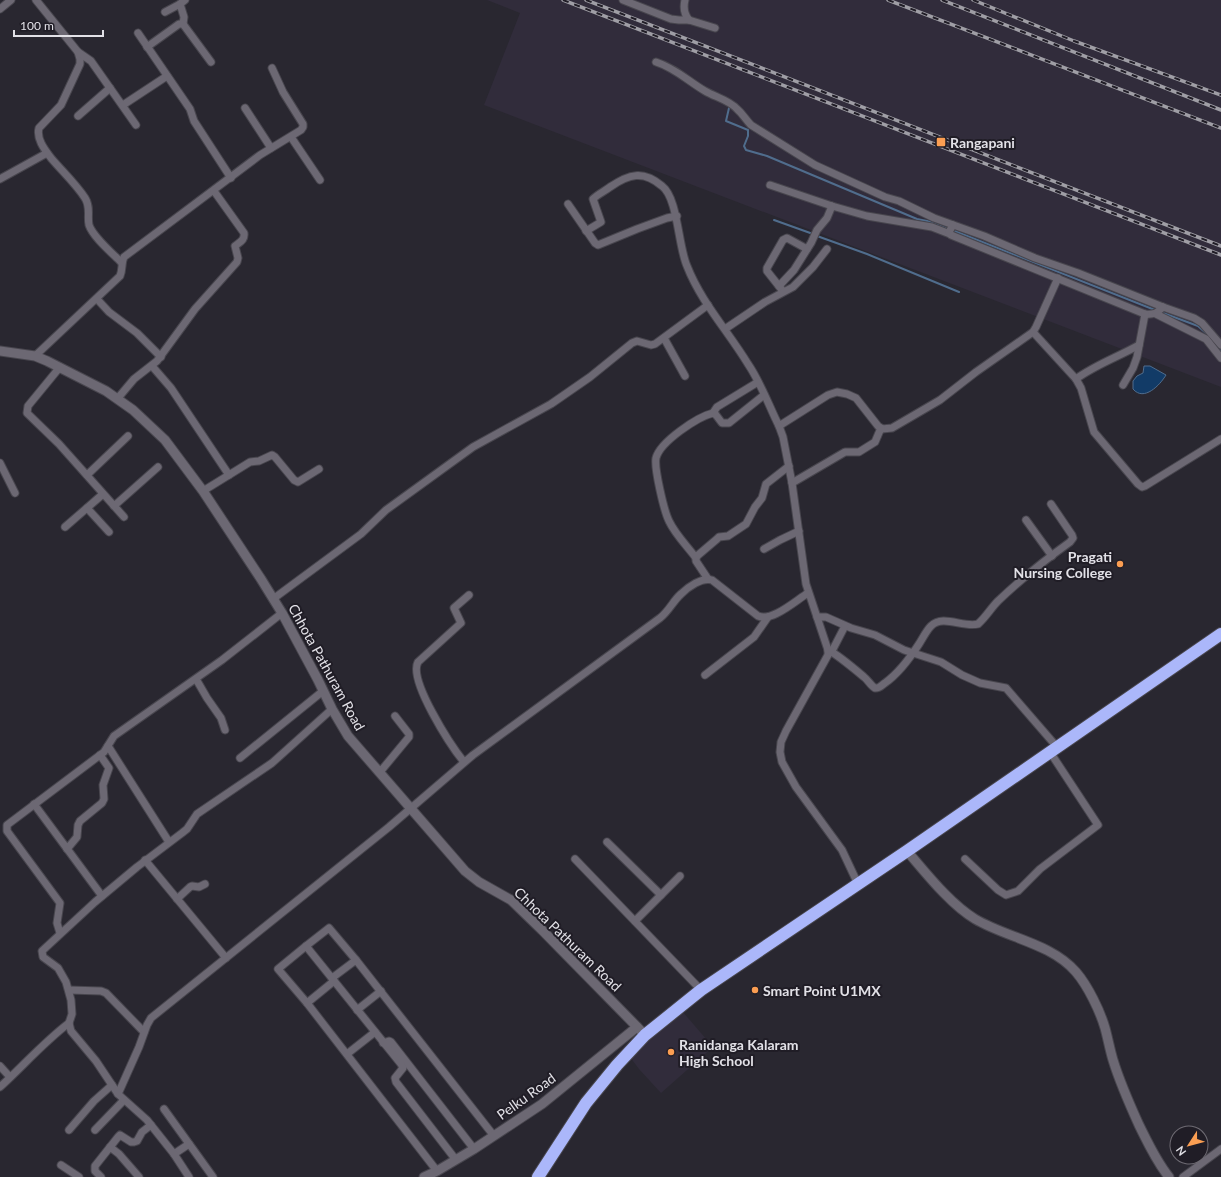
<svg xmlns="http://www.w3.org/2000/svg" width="1221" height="1177" viewBox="0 0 1221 1177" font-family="Lato,sans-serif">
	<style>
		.built { fill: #312c3b }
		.water { fill: #123b67; stroke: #506d8d }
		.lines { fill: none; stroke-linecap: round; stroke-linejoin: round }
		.stream { stroke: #506d8d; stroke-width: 2 }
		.street-casing { stroke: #48464e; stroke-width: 9 }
		.secondary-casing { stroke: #48464e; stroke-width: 11 }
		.highway-casing { stroke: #48464e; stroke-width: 14 }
		.street { stroke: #6c6873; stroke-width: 7 }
		.secondary { stroke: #6c6873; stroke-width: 9 }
		.highway { stroke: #abb7fa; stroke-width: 12 }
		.rail-casing { stroke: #9f9ea5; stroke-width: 3.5 }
		.rail { stroke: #201d26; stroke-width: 2; stroke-dasharray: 6; stroke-linecap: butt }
		.poi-dot { fill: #fb9e52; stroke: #201d26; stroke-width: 1.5 }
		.labels { text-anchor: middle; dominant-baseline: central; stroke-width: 4; stroke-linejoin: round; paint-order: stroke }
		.poi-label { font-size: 14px; font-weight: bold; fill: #e2e1e7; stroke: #201d26; text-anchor: start }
		.street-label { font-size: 14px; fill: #e2e1e7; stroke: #201d26 }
	</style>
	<rect width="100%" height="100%" fill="#292730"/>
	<g class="built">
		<path d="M487,0H1221V387L484,105L520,13Z"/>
		<path d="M682,1011L713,1047L661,1093L639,1069L630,1057Z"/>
	</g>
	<path class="water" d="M1144,366H1150L1166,375C1160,385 1144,402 1133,389V381L1137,376L1143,373Z"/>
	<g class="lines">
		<g class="stream">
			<path d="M729,108L726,121L748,130V136L744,146L746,150L767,156L917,219L927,221L948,229"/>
			<path d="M774,220L813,234"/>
			<path d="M952,230L1155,310"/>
			<path d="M817,236L867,254L959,292"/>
			<path d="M1163,313L1198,326L1208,335"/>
			<path d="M1212,340L1221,352"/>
		</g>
		<defs>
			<g id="street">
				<path d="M36,0L78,52L80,59V64L61,105L39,128C36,139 45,150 51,158C62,171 76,184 85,198C91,207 87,216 89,225C93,237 112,253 121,262"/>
				<path d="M623,0L671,19L679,20H689L715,28"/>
				<path d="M685,0C683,8 684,14 689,20"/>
				<path d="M0,9L11,0"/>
				<path d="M165,12L180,4"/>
				<path d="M183,24L184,17L180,4L185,0"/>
				<path d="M138,33L190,109L194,121L231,178"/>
				<path d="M147,47L179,24H183L211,62"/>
				<path d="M78,52L91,61L136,125"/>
				<path d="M656,62C675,68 688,81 705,91C715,97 729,100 737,109C743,114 745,119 751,125L815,165L885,197L899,201L934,218L984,236L1035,258L1078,273L1163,307L1194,318L1202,323L1221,345"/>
				<path d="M123,105L167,76"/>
				<path d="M245,108L271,148"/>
				<path d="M78,116L110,88"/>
				<path d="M291,137L320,180"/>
				<path d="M0,179L47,153"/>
				<path d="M770,185L832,206L867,216L932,227L950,234"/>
				<path d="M568,204L595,243L598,245L637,229L667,218L677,216"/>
				<path d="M953,225L949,232L951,235L1145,314C1154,315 1157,313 1163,307"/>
				<path d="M586,231L601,222L593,199C598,194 605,191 610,187C629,174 643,170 662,186C678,198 678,246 687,266C701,302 728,331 748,364C761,383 769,406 779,426L828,395L837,392L847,394L856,398L878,426L882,429L892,428L940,400L976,372L1033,332L1036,327L1058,278"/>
				<path d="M779,286L794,270L811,243L817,230L827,218L832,206"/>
				<path d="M782,290L767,271V268L783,240L787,238L807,249"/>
				<path d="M97,299L109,312L137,333L161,357"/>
				<path d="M1156,314L1206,339L1221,358"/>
				<path d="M725,329L765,302L793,287L813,267L827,249"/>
				<path d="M1033,332L1076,379L1081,388L1094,432L1138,484L1142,487L1145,486L1221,439"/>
				<path d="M664,338L685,376"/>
				<path d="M35,356L120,276C123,269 121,263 124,257L260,155L301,130L303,127V124L283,92L272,68"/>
				<path d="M152,366L171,388L229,475"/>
				<path d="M60,367L28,406L27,413L59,444L124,517"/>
				<path d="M1076,379C1095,365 1118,357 1139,345"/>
				<path d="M1123,385L1133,368L1137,357L1145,314"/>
				<path d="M118,398L134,379L157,361L195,309L237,262L238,258L235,246C240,242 245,240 244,233L214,191"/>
				<path d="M713,413L717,407L758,382"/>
				<path d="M779,426L783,437L792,483L806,584L828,650V655L786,731L781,742L780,752L782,762L796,787L842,850L858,884"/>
				<path d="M0,463L15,493"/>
				<path d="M87,475L128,436"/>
				<path d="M792,483L845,452H859L875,442L881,428"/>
				<path d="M203,491L250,462L259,461L272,455L275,457L294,480L298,482L319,469"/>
				<path d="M114,506L158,467"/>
				<path d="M87,508L109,532"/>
				<path d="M1026,520L1052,556"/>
				<path d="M65,527L103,494"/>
				<path d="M764,549L780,540L799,531"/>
				<path d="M696,558C687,546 675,534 669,521C664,511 654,468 656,458C660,442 697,417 713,413L716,415L722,423H729L764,395"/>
				<path d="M708,579L696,561V558L697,556L717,539L719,537L728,536L746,524L755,507L762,498L766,484L789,466"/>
				<path d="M273,599L361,534L386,510L473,447L551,404L590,377L632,343L637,341L651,345L655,344L708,305"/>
				<path d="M817,617H826L851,628L875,635L904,650L941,662L962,675L980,683L1006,688L1057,747"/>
				<path d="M828,650C835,653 857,671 864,677C868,680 871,686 875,688C879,689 882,685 885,683C899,673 910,658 919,644C923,638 926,631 931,626C943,614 963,628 978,624C986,617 991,608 998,601C1021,579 1045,560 1070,542L1073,538L1072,535L1051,504"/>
				<path d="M832,651L845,626"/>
				<path d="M705,675L754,637L768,617"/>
				<path d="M196,679L207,698L221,718L225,730"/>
				<path d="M108,746L169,842"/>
				<path d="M240,758L323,691"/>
				<path d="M464,762C451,746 408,680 418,662L461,623L454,608L469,595"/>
				<path d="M380,772L409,737V734L395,716"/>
				<path d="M34,804L102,896"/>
				<path d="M607,842L661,895"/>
				<path d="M67,849L77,837L78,825L80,821L102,803L104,799L103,785L109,768L100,755"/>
				<path d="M575,859L701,990"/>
				<path d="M965,859L998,890L1006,895L1018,891L1040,869L1098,825L1050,752"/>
				<path d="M145,860L226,958"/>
				<path d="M177,899L190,887L192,886L199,887L205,884"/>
				<path d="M635,921L680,876"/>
				<path d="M60,933L57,923L60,903L7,831V825L104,752L114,736L222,660L282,613"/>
				<path d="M306,946L278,969L307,1003L437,1171"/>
				<path d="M332,978L356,960"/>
				<path d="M69,990L101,991L106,993L144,1032"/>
				<path d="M307,1003L334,981"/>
				<path d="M357,1010L381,991"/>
				<path d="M383,1043L389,1041L391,1042L474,1149"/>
				<path d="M347,1054L375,1032"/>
				<path d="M0,1066L10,1077"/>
				<path d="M0,1087C23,1066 44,1042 69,1023"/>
				<path d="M118,1094L139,1047L147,1025L151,1018L389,827L473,755L660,618C669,611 673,601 681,594C688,587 702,577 712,580L758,616C772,622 795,601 808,593"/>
				<path d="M164,1109L213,1177"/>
				<path d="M69,1130L94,1101L112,1085"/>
				<path d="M95,1130L124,1100"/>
				<path d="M110,1147L119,1154L139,1177"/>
				<path d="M174,1154L189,1144"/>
				<path d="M456,1160L396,1082L395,1078L403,1068L401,1064L306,946L329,928L356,960L494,1136"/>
				<path d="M61,1165L79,1177"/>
				<path d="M101,1177L95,1171V1166L118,1137L120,1135L131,1142H134L137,1141L142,1132L151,1125"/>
				<path d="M189,1177L174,1154L147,1120L118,1094L96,1061L71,1031L69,1023L72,1014L71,1000L66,982L58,968L43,957L42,951L95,902L137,867L182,833L187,829L197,814L272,763L332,709"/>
				<path d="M1183,1177L1221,1149"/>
			</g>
			<g id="secondary">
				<path d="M0,351L35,356L47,361L106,391L133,410L165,440L203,491L261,579L282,613L318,680L332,709L348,736L465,871L479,882L511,900L542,930L645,1035"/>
				<path d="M907,851C926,873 950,904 975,919C1007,938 1051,943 1076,972C1088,986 1100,1011 1105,1028C1108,1039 1110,1050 1113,1060C1120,1083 1129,1103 1139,1125C1148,1143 1156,1161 1169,1177"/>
				<path d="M424,1177L437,1171L474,1149L542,1104L637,1027"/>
			</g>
			<path id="highway" d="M538,1177L586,1103L617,1065L645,1035L701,990L907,851L1221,634"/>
		</defs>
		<use href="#street" class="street-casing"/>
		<use href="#secondary" class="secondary-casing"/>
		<use href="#highway" class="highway-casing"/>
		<use href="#street" class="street"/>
		<use href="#secondary" class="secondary"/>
		<use href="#highway" class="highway"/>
		<defs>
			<g id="rail">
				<path d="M563,0L1221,255"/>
				<path d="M586,0L1221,246"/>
				<path d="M888,0L1221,128"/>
				<path d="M942,0L1221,110"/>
				<path d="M973,0L1074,41L1221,95"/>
			</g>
		</defs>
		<use href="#rail" class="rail-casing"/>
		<use href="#rail" class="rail"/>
	</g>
	<g class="poi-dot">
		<rect x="936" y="137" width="10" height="10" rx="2"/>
		<circle cx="1120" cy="564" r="4"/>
		<circle cx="755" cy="990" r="4"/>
		<circle cx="671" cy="1052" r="4"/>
	</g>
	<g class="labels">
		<g class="poi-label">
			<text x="950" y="142">Rangapani</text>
			<text x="1112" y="556" text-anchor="end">Pragati<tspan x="1112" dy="16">Nursing College</tspan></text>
			<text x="763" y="990">Smart Point U1MX</text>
			<text x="679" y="1044">Ranidanga Kalaram<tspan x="679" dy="16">High School</tspan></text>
		</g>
		<g class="street-label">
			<text transform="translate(327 667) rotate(61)">Chhota Pathuram Road</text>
			<text transform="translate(568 939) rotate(44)">Chhota Pathuram Road</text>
			<text transform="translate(526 1096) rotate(-36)">Pelku Road</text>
		</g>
	</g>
	<g transform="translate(1189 1145) rotate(234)"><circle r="19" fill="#201d26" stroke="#6e6b73"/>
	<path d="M0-3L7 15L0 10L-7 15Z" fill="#fb9e52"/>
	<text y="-6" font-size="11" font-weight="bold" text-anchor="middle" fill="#e2e1e7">N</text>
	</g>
	<path d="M14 30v6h89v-6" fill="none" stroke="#e2e1e7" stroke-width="2"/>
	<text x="20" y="30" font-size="12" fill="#e2e1e7" stroke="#201d26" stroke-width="3" paint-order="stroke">100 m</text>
</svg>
